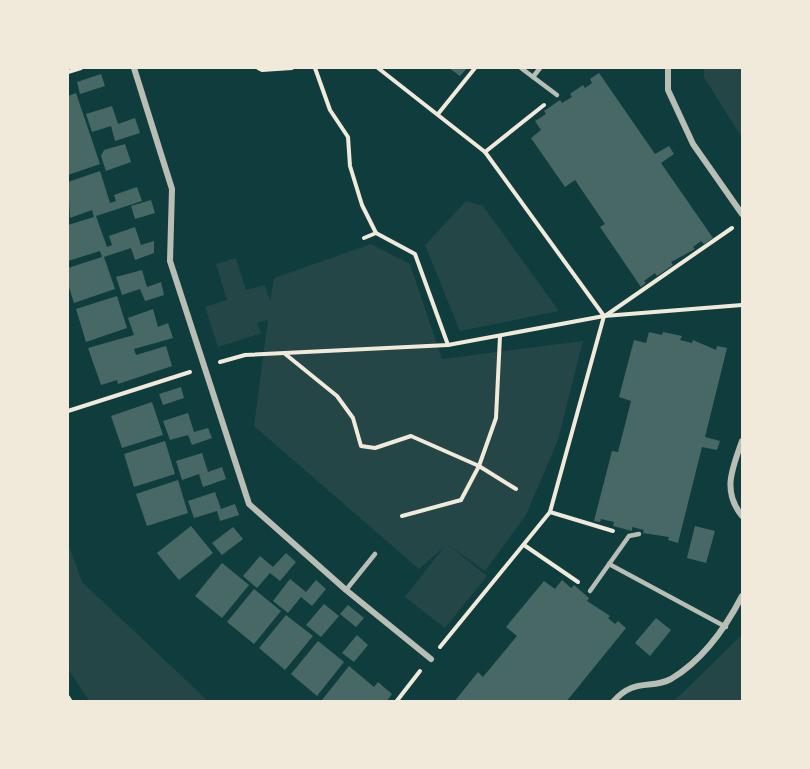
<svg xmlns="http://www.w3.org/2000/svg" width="810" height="769" viewBox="0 0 810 769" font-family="'Fira Sans Condensed',sans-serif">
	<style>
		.green { fill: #244646 }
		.building { fill: #486865 }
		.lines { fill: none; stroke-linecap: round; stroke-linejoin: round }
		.path { stroke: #f1e9da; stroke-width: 4 }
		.service { stroke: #b8beb3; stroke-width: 4.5 }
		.minor { stroke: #b8beb3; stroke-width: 6 }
	</style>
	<rect width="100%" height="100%" fill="#0f3d3e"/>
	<g class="green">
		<path d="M704,68H742V138L704,77Z"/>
		<path d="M466,201L483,206L559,311L460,331L425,245Z"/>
		<path d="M371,244L410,264L442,359L583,341L558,440L526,515L485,571L447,544L487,576L445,628L405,597L444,547L419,569L254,426L268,320L257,323L261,333L218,347L205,307L227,300L216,264L236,258L246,290L265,285L270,301L274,278Z"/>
		<path d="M68,543L82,582L208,701H89L68,669Z"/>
		<path d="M742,635V701H674Z"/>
	</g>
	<g class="building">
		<path d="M449,68H467L460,76Z"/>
		<path d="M599,73L655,154L669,146L674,154L661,163L713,238L704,244L701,241L693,247L695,249L671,262L673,265L657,276L655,273L644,281L646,283L641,287L600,227L605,224L575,180L565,187L531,138L541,130L535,121L546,114L544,111L560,100L562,103L572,97L570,94L583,85L585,88L592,83L590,79Z"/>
		<path d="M101,74L105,86L80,94L77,82Z"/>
		<path d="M76,93L100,164L68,175V96Z"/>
		<path d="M112,106L118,124L135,118L140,133L115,141L111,126L92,132L86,114Z"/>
		<path d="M125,144L131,162L106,171L101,156L104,150Z"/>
		<path d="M100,171L110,203L116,201L114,195L137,187L142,201L96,216L107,247L112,245L109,236L135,227L141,245L154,241V253L135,260L131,248L104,257L115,289L74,303L68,284V268L102,257L100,251L68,261V225L94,217L92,210L70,218L68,182Z"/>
		<path d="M151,200L155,213L135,219L131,206Z"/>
		<path d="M142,270L147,287L161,282L164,295L145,301L140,289L122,295L116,277Z"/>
		<path d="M117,296L127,328L86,342L76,309Z"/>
		<path d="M153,309L158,327L168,323L173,338L134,349L136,355L166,346L172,366L118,384L117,380L101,385L88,348L134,335L128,318Z"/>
		<path d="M649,332L662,335L663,332L682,336L680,340L692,343L693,340L716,350L717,346L727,348L705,437L720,441L717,450L702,447L678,543L668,540L669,537L643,533L644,530L632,527V531L613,526L614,522L601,519L600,522L594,521L612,451L618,452L631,401L619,397L634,340L646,343Z"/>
		<path d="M181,387L184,398L163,405L159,394Z"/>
		<path d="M152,402L163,435L122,448L111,416Z"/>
		<path d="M188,413L194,432L208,428L212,438L192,445L188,435L170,440L163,421Z"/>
		<path d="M165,441L175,474L134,487L124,454Z"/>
		<path d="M202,453L208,472L222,467L226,479L203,487L199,474L182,480L176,461Z"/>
		<path d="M178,480L188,513L147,526L136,494Z"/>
		<path d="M215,492L221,509L235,504L239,515L220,521L217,511L194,518L188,501Z"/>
		<path d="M191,526L213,553L179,580L157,553Z"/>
		<path d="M695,526L715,531L706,563L687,558Z"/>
		<path d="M233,527L243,539L222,555L212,543Z"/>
		<path d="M286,553L296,562L280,581L270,573L257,588L243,576L260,556L273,567Z"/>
		<path d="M222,563L249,585L222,618L195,596Z"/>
		<path d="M290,579L306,592L316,580L326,589L312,606L301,597L288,613L273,601Z"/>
		<path d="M562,580L571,588L574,585L589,598L587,601L610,616L608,618L615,624L618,621L626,628L566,702H454L478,672L483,677L517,636L506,627L544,581L555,589Z"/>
		<path d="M254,589L281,611L254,644L227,622Z"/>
		<path d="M324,604L339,616L321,637L306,625Z"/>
		<path d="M348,605L364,618L356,627L340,614Z"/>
		<path d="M286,615L313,636L285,670L259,648Z"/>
		<path d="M656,618L671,630L650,656L635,643Z"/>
		<path d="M357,635L368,645L354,662L342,653Z"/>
		<path d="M318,641L344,662L317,696L291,674Z"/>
		<path d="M349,666L374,687L378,682L392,694L386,702H324L322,700Z"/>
	</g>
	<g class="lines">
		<g class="path">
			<path d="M258,68L262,70L292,68"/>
			<path d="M315,68L330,110L348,137L350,166L362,205L376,233"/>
			<path d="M378,68L485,152L604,316L550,512L440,647"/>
			<path d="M68,72L81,68"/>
			<path d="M438,114L475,68"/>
			<path d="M485,152L544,105"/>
			<path d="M364,238L376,233L415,254L448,345"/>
			<path d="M605,316L732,228"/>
			<path d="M284,353L337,396L353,418L361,446L375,448L411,436L479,466L516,489"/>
			<path d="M220,362L245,355L448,345L604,316L742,305"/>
			<path d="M68,411L190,372"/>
			<path d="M550,512L613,531"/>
			<path d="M402,516L461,500L479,466L496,418L500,336"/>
			<path d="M524,545L578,582"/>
			<path d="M68,697L71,702"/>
			<path d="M396,702L420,671"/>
		</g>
		<g class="service">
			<path d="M521,68L533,77L540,68"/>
			<path d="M533,77L557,95"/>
			<path d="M609,564L726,627"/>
			<path d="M346,590L375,554"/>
			<path d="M590,591L629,536L639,534"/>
		</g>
		<g class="minor">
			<path d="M134,68L172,189L170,261L249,504L346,590L431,659"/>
			<path d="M668,68V90L693,144L742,214"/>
			<path d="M742,441C732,469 722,491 742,516"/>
			<path d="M613,702C634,677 651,690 671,679C703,660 726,627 742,596"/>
		</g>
	</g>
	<rect width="810" height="769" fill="none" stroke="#f1e9da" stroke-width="138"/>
</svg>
